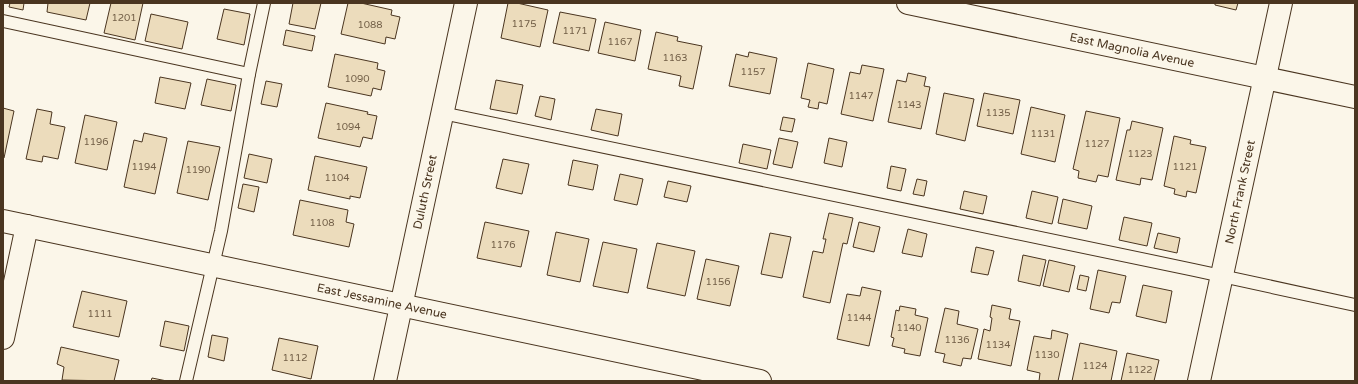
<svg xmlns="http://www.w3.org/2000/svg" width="1358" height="384" viewBox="0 0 1358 384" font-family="'Varela Round',sans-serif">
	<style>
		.building { fill: #ecdcbc; stroke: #4a3520 }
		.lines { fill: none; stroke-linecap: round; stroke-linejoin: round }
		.service-casing { stroke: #4a3520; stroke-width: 14 }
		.minor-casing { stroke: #4a3520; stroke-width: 24 }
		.service { stroke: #fbf6e9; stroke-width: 12 }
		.minor { stroke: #fbf6e9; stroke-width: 22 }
		.labels { text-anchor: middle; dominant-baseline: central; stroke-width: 3; stroke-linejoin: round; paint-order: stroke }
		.number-label { font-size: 10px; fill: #725f47 }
		.street-label { font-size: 12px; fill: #4a3520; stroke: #fbf6e9 }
	</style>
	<rect width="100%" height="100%" fill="#fbf6e9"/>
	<g class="building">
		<path d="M10,3H24L23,10L9,7Z"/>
		<path d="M48,3H90L86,20L47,12Z"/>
		<path d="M111,3H143L135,40L104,33Z"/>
		<path d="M293,3H321L315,29L289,24Z"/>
		<path d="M348,3H361L392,10L391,15L400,17L395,39L386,37L385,44L341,34Z"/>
		<path d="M508,3H517L548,10L540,47L501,38Z"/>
		<path d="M1215,3H1238L1236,10L1215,5Z"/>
		<path d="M224,9L250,14L244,45L217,39Z"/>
		<path d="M560,12L596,19L589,51L553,43Z"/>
		<path d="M151,14L188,22L182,49L145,41Z"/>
		<path d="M605,22L641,30L635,61L598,53Z"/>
		<path d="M286,30L315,36L312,51L283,45Z"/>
		<path d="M656,32L678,37L677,41L702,46L693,89L679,86L681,76L648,69Z"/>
		<path d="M749,52L777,58L770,94L729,86L736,54L748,57Z"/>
		<path d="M335,54L378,63L377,69L385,71L381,90L373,88L371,96L328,87Z"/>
		<path d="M808,63L834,69L827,104L819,102L818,109L808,107L810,100L801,98Z"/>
		<path d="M862,65L884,69L873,121L841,114L850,72L860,74Z"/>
		<path d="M908,73L926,77L924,86L930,87L921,129L888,122L897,80L906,82Z"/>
		<path d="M160,77L191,83L185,109L155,103Z"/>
		<path d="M207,79L236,85L231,111L201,105Z"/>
		<path d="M496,80L523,85L517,114L490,109Z"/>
		<path d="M266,81L282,84L277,107L261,104Z"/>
		<path d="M944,93L974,99L965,141L936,134Z"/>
		<path d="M984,93L1020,100L1013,134L977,126Z"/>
		<path d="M540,96L555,99L551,120L535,116Z"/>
		<path d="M326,103L368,112L367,114L377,116L372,139L363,137L360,147L318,138Z"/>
		<path d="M1031,107L1065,115L1055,162L1021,154Z"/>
		<path d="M3,108L14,111L4,158L3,157Z"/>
		<path d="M37,109L52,112L50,124L65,127L58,159L43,156L42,162L26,159Z"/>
		<path d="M596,109L622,114L618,136L591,130Z"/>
		<path d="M1086,111L1120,118L1108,177L1098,175L1096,182L1078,178L1079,171L1073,169Z"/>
		<path d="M85,115L117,122L107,170L75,163Z"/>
		<path d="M783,117L795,119L792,132L780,130Z"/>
		<path d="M1132,121L1163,128L1152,180L1141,178L1140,185L1116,180L1127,130H1130Z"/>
		<path d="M144,133L167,138L155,194L124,187L134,140L142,142Z"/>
		<path d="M1174,136L1191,140L1190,144L1206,147L1196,193L1187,191L1186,197L1174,194L1175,189L1164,186Z"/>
		<path d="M779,138L798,142L792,168L773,164Z"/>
		<path d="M829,138L847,142L842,167L824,163Z"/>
		<path d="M188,141L220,147L208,200L177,193Z"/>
		<path d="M743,144L771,150L767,169L739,163Z"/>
		<path d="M249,154L272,159L267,183L244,178Z"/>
		<path d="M315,156L367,167L360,198L350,196V199L308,190Z"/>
		<path d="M503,159L529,164L522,194L496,188Z"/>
		<path d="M573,160L598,165L593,190L568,185Z"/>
		<path d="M891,166L906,169L901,191L887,188Z"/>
		<path d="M620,174L643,179L637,205L614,200Z"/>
		<path d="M917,179L927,181L924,196L913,194Z"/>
		<path d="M668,181L691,186L687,202L664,197Z"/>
		<path d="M243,184L259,187L254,212L238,208Z"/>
		<path d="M964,191L987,196L983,214L960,209Z"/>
		<path d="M1032,191L1058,197L1052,224L1026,218Z"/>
		<path d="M1063,199L1092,206L1087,229L1058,223Z"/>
		<path d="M300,200L348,210L346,222L354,224L349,247L293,235Z"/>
		<path d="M829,213L853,218L847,244L843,243L830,303L803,297L813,251L823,253L826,239H823Z"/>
		<path d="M1124,217L1152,223L1147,246L1119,240Z"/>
		<path d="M485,222L529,231L521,267L477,258Z"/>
		<path d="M859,222L880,227L874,252L853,247Z"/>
		<path d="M908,229L927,234L922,257L902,253Z"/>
		<path d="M556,232L589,239L580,282L547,275Z"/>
		<path d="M770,233L791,237L782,278L761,274Z"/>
		<path d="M1158,233L1180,238L1177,253L1154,248Z"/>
		<path d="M603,242L637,249L628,293L593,286Z"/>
		<path d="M657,243L695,251L685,296L647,288Z"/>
		<path d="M976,247L994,251L988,275L971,272Z"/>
		<path d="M1023,255L1046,260L1040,286L1018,281Z"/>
		<path d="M706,259L739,266L730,306L697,299Z"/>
		<path d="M1049,260L1075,266L1069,292L1043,286Z"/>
		<path d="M1098,270L1126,276L1120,303L1112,302L1109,313L1090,309Z"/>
		<path d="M1080,275L1089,277L1086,291L1077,289Z"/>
		<path d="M1143,285L1172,291L1166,323L1136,316Z"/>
		<path d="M862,287L881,291L869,346L837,339L847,294L860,296Z"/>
		<path d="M82,291L127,301L119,337L73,327Z"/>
		<path d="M992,305L1011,309L1009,319L1020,321L1011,366L978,359L984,329L990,331L992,318L990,317Z"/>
		<path d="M900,306L916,309L915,315L928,318L920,356L904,353L905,349L892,346L894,338L891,337L896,310L899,311Z"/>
		<path d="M945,308L959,311L957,324L978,329L971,359L963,358L961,366L943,362L945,354L935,352Z"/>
		<path d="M165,321L189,326L184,351L160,346Z"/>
		<path d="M1052,330L1068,334L1058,381H1039L1040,373L1027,370L1034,336L1051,339Z"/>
		<path d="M212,335L228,338L224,361L208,357Z"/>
		<path d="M279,338L318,346L311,379L272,370Z"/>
		<path d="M1080,343L1117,351L1111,381H1072Z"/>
		<path d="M61,347L119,360L114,381L62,380L64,367L57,364Z"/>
		<path d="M1127,353L1159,360L1154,381H1121Z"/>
		<path d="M152,378L167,381H151Z"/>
	</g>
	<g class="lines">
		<defs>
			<g id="service">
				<path d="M3,21L249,74"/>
				<path d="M442,113L1194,270L1355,305"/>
				<path d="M186,381L221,231L249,74L264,3"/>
			</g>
			<g id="minor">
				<path d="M908,3L1355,97"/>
				<path d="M3,221L760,381"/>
				<path d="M3,338L27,226"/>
				<path d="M385,381L466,3"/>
				<path d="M1199,381L1281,3"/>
			</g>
		</defs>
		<use href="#service" class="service-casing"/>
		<use href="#minor" class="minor-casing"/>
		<use href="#service" class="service"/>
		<use href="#minor" class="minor"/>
	</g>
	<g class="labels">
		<g class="number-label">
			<text x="124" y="18">1201</text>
			<text x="524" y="24">1175</text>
			<text x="370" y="25">1088</text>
			<text x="575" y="31">1171</text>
			<text x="620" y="42">1167</text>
			<text x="675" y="58">1163</text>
			<text x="753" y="72">1157</text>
			<text x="357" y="79">1090</text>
			<text x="861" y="96">1147</text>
			<text x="909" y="105">1143</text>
			<text x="998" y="113">1135</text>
			<text x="348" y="127">1094</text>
			<text x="1043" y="134">1131</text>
			<text x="96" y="142">1196</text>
			<text x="1097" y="144">1127</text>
			<text x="1140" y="154">1123</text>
			<text x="144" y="167">1194</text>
			<text x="1185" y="167">1121</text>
			<text x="198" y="170">1190</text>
			<text x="337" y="178">1104</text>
			<text x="322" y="223">1108</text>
			<text x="503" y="245">1176</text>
			<text x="718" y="282">1156</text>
			<text x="100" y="314">1111</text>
			<text x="859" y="318">1144</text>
			<text x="909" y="328">1140</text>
			<text x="957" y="340">1136</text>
			<text x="998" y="345">1134</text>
			<text x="1047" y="355">1130</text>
			<text x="295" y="358">1112</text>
			<text x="1095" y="366">1124</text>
			<text x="1140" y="370">1122</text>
		</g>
		<g class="street-label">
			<text transform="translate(1132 50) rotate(12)">East Magnolia Avenue</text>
			<text transform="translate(425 192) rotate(-78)">Duluth Street</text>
			<text transform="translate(1240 192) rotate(-78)">North Frank Street</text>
			<text transform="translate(382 301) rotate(12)">East Jessamine Avenue</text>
		</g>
	</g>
	<rect width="1358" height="384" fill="none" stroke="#4a3520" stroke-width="8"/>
</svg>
